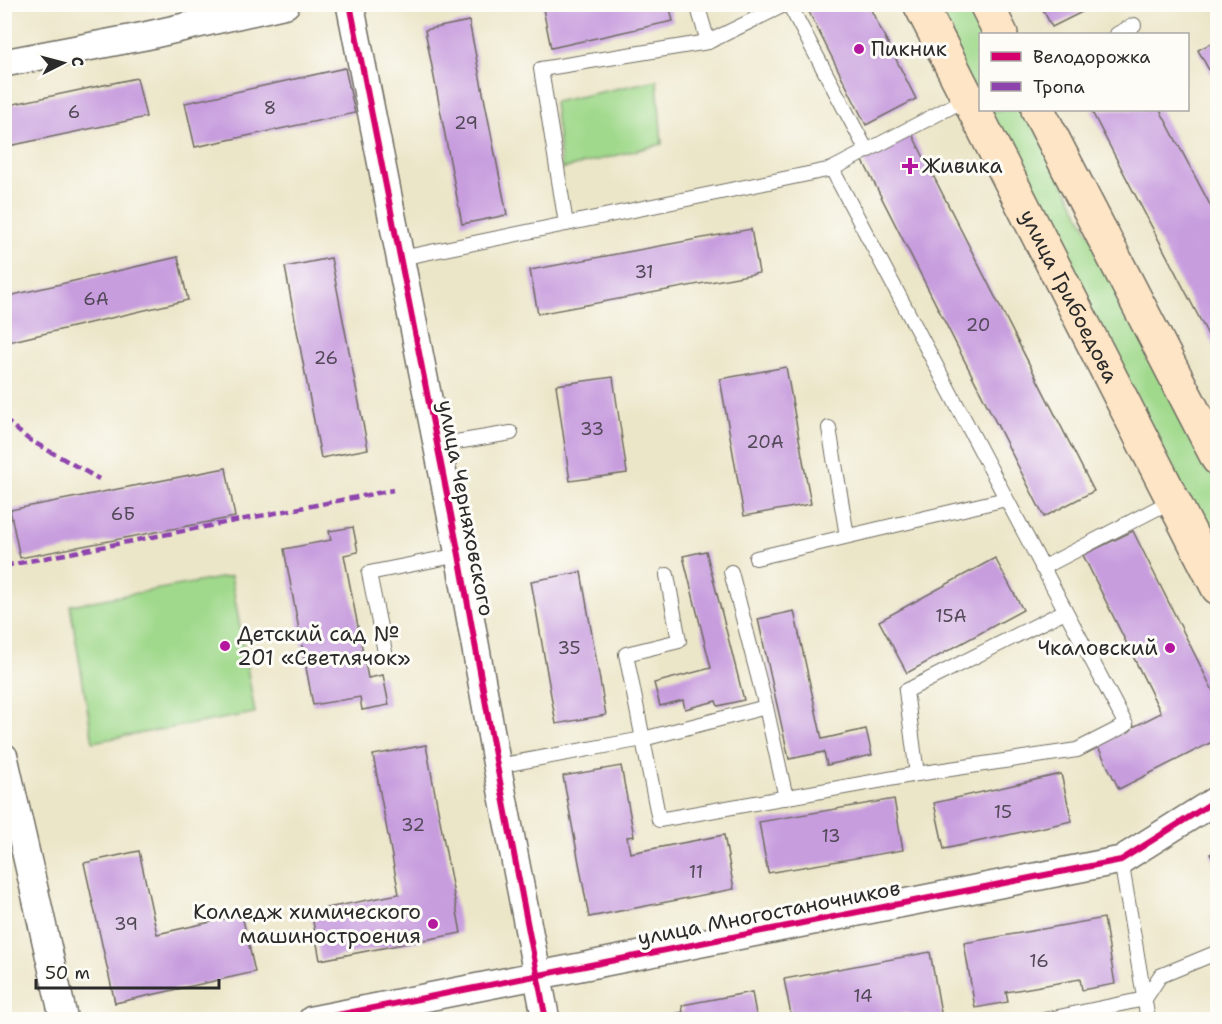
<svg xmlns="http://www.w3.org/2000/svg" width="1222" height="1024" viewBox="0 0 1222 1024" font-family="'Shantell Sans',sans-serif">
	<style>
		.green { fill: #a0d98c; stroke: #66825c; stroke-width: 1.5 }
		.building { fill: #c79dde }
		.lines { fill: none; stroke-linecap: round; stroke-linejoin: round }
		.lane-casing { stroke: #6f6c62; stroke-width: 16 }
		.street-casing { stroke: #6f6c62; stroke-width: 30 }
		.secondary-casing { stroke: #6f6c62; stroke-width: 36 }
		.lane { stroke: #fff; stroke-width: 14 }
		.street { stroke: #fff; stroke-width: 27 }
		.secondary { stroke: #fde5c5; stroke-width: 33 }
		.quiet { stroke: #8e44ad; stroke-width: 4.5; stroke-dasharray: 9 4.5; stroke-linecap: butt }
		.cycleway-casing { stroke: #fdfcf7; stroke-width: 10 }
		.cycleway { stroke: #d6006c; stroke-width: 6 }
		.poi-dot { fill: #b5179e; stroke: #fdfcf7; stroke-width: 2 }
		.labels { text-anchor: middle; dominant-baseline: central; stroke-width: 6; stroke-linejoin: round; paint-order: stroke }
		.number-label { font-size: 18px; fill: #524858 }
		.poi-label { font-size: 21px; fill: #2b2b2b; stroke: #fdfcf7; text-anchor: start }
		.street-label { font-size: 21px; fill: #2b2b2b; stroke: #fdfcf7 }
	</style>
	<rect width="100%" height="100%" fill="#fdfcf7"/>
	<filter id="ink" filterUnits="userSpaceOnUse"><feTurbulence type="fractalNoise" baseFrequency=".0167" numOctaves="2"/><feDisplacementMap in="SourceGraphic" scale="12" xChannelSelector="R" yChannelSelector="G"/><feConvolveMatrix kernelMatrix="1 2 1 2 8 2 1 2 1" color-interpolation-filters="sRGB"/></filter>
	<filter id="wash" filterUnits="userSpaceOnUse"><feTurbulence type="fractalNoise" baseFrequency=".008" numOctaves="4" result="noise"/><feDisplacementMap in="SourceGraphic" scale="24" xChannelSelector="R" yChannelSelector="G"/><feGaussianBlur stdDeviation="1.35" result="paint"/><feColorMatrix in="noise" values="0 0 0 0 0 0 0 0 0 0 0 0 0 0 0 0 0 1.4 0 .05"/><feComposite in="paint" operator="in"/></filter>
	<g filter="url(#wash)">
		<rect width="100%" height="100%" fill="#ece6c9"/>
		<g class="green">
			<path d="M929,5H972L988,34H980V106Z"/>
			<path d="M657,80L662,144L562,169L554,102Z"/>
			<path d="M983,110H1026L1217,483V571Z"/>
			<path d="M231,576L255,713L93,742L70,605Z"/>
		</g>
		<g id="blocks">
			<g class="building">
				<path d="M542,4H669L673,21L551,48Z"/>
				<path d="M805,4H868L916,99L866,125Z"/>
				<path d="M1040,4H1098L1052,27Z"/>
				<path d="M469,21L507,215L462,224L425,30Z"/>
				<path d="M1218,40V86L1198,50Z"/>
				<path d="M345,68L355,113L195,147L185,103Z"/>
				<path d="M137,78L146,117L4,147V106Z"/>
				<path d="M1091,110H1160L1218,220V354Z"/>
				<path d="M912,134L1094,491L1044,517L862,159Z"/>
				<path d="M751,229L759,273L538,314L530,270Z"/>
				<path d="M178,257L188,300L4,343V297Z"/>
				<path d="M331,258L368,449L321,458L285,267Z"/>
				<path d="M786,367L811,504L744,516L720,379Z"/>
				<path d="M613,377L627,473L570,481L556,385Z"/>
				<path d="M226,468L235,517L20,558L10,510Z"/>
				<path d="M353,527L358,552L344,555L368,678L383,675L389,705L362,710L360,697L313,705L284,549L331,540L329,531Z"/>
				<path d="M1133,531L1218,701V739L1119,789L1097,745L1161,713L1083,555Z"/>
				<path d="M706,551L744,700L718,706L716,701L685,709L683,700L660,706L654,683L711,668L683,556Z"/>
				<path d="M995,558L1023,610L907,673L879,621Z"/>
				<path d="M581,572L606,715L556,724L531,581Z"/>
				<path d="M794,611L822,739L866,729L872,755L827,765L824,752L789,759L758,619Z"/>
				<path d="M426,745L461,933L320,960L311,911L399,894L373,755Z"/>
				<path d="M621,766L634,836L627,837L630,853L724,835L734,889L589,917L563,776Z"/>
				<path d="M1061,774L1072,821L944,849L934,803Z"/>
				<path d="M894,799L903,850L768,873L759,822Z"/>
				<path d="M1218,850V868L1210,854Z"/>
				<path d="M139,851L157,934L242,915L255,972L115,1003L84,863Z"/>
				<path d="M1104,918L1115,984L1082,990L1080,979L1006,992L1008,1002L975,1008L964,943Z"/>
				<path d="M930,952L942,1018L910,1020L908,1013L872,1020H792L784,979Z"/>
				<path d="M752,992L757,1020H646L683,1012L682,1005Z"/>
			</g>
		</g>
	</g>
	<g filter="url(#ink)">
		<use href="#blocks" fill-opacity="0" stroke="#6f6c62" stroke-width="1.5"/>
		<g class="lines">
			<defs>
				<g id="lane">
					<path d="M697,4L708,42"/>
					<path d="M789,4L867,151"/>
					<path d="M1117,34L1134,25"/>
					<path d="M832,169L1126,725L1077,750L917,774L906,691L1065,611"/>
					<path d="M566,224L541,69L708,42L786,4"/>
					<path d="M401,258L832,169L968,98"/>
					<path d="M829,428L847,536"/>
					<path d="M438,445L511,433"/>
					<path d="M756,558L1006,499"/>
					<path d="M1042,568L1173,500"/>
					<path d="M731,572L766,707L786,798"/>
					<path d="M667,575L679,641L626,654L659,820L917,774"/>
					<path d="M385,652L369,573L459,555"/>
					<path d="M497,766L643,739L766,707"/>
					<path d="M1121,860L1148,1020"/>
					<path d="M1044,1020L1145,999L1160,976L1218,952"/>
				</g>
				<g id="street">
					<path d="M350,4L459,555L497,766L546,1020"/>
					<path d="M4,63L145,36L286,4"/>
					<path d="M4,757L64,1020"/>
					<path d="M312,1020L1121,860L1218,799"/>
				</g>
				<g id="secondary">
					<path id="s1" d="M920,4L1218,588"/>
					<path d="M986,4L1001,34"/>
					<path d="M1038,110L1218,459"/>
				</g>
			</defs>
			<use href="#lane" class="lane-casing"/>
			<use href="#street" class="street-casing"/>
			<use href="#secondary" class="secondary-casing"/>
			<use href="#lane" class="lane"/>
			<use href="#street" class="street"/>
			<use href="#secondary" class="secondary"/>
			<g class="quiet">
				<path d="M4,419L28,439L99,479"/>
				<path d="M4,566L393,490"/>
			</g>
			<defs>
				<g id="cycleway">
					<path d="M350,4L459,555L497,766L546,1020"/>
					<path d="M312,1020L1121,860L1218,799"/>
				</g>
			</defs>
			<use href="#cycleway" class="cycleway-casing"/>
			<use href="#cycleway" class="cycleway"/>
		</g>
	</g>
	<g class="poi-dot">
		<circle cx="859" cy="49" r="6"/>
		<path d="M907 157h6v6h6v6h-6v6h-6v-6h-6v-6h6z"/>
		<circle cx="225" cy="646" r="6"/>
		<circle cx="1170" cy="648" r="6"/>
		<circle cx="433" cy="924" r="6"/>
	</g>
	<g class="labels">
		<g class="number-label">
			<text x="270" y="108">8</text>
			<text x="74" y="112">6</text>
			<text x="466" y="123">29</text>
			<text x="644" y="272">31</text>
			<text x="96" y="299">6А</text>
			<text x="978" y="325">20</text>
			<text x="326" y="358">26</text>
			<text x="592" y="429">33</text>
			<text x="765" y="442">20А</text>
			<text x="123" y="514">6Б</text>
			<text x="951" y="616">15А</text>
			<text x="569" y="648">35</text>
			<text x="1003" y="812">15</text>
			<text x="413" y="825">32</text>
			<text x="831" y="836">13</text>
			<text x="696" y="872">11</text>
			<text x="126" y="924">39</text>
			<text x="1039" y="961">16</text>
			<text x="863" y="996">14</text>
		</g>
		<g class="poi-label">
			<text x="871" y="49">Пикник</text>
			<text x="922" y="166">Живика</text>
			<text x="237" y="634">Детский сад №<tspan x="237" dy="24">201 «Светлячок»</tspan></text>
			<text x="1158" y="648" text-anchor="end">Чкаловский</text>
			<text x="421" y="912" text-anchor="end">Колледж химического<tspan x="421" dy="24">машиностроения</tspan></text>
		</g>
		<g class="street-label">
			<text stroke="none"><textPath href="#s1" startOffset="328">улица Грибоедова</textPath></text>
			<text transform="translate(466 508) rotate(79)">улица Черняховского</text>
			<text transform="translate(769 913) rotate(-11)">улица Многостаночников</text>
		</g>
	</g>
	<rect width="1222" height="1024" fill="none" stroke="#fdfcf7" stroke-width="24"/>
	<rect x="979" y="33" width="210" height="78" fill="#fdfcf7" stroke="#a9a8a5" stroke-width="1.5"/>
	<rect x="991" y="52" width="30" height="9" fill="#d6006c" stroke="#a9a8a5" stroke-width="1.5"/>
	<text x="1033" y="63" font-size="18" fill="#2b2b2b">Велодорожка</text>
	<rect x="991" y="82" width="30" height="9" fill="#8e44ad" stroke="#a9a8a5" stroke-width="1.5"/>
	<text x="1033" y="93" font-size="18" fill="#2b2b2b">Тропа</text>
	<g transform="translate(63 63) rotate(84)" stroke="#fdfcf7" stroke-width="4.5" paint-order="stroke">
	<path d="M0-4.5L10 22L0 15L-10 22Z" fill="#2b2b2b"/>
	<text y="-9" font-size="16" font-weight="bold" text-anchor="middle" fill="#2b2b2b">С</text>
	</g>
	<path d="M36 979v9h183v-9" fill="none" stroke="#2b2b2b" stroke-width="3"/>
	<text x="45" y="979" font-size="18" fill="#2b2b2b" stroke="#fdfcf7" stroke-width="4.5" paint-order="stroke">50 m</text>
</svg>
